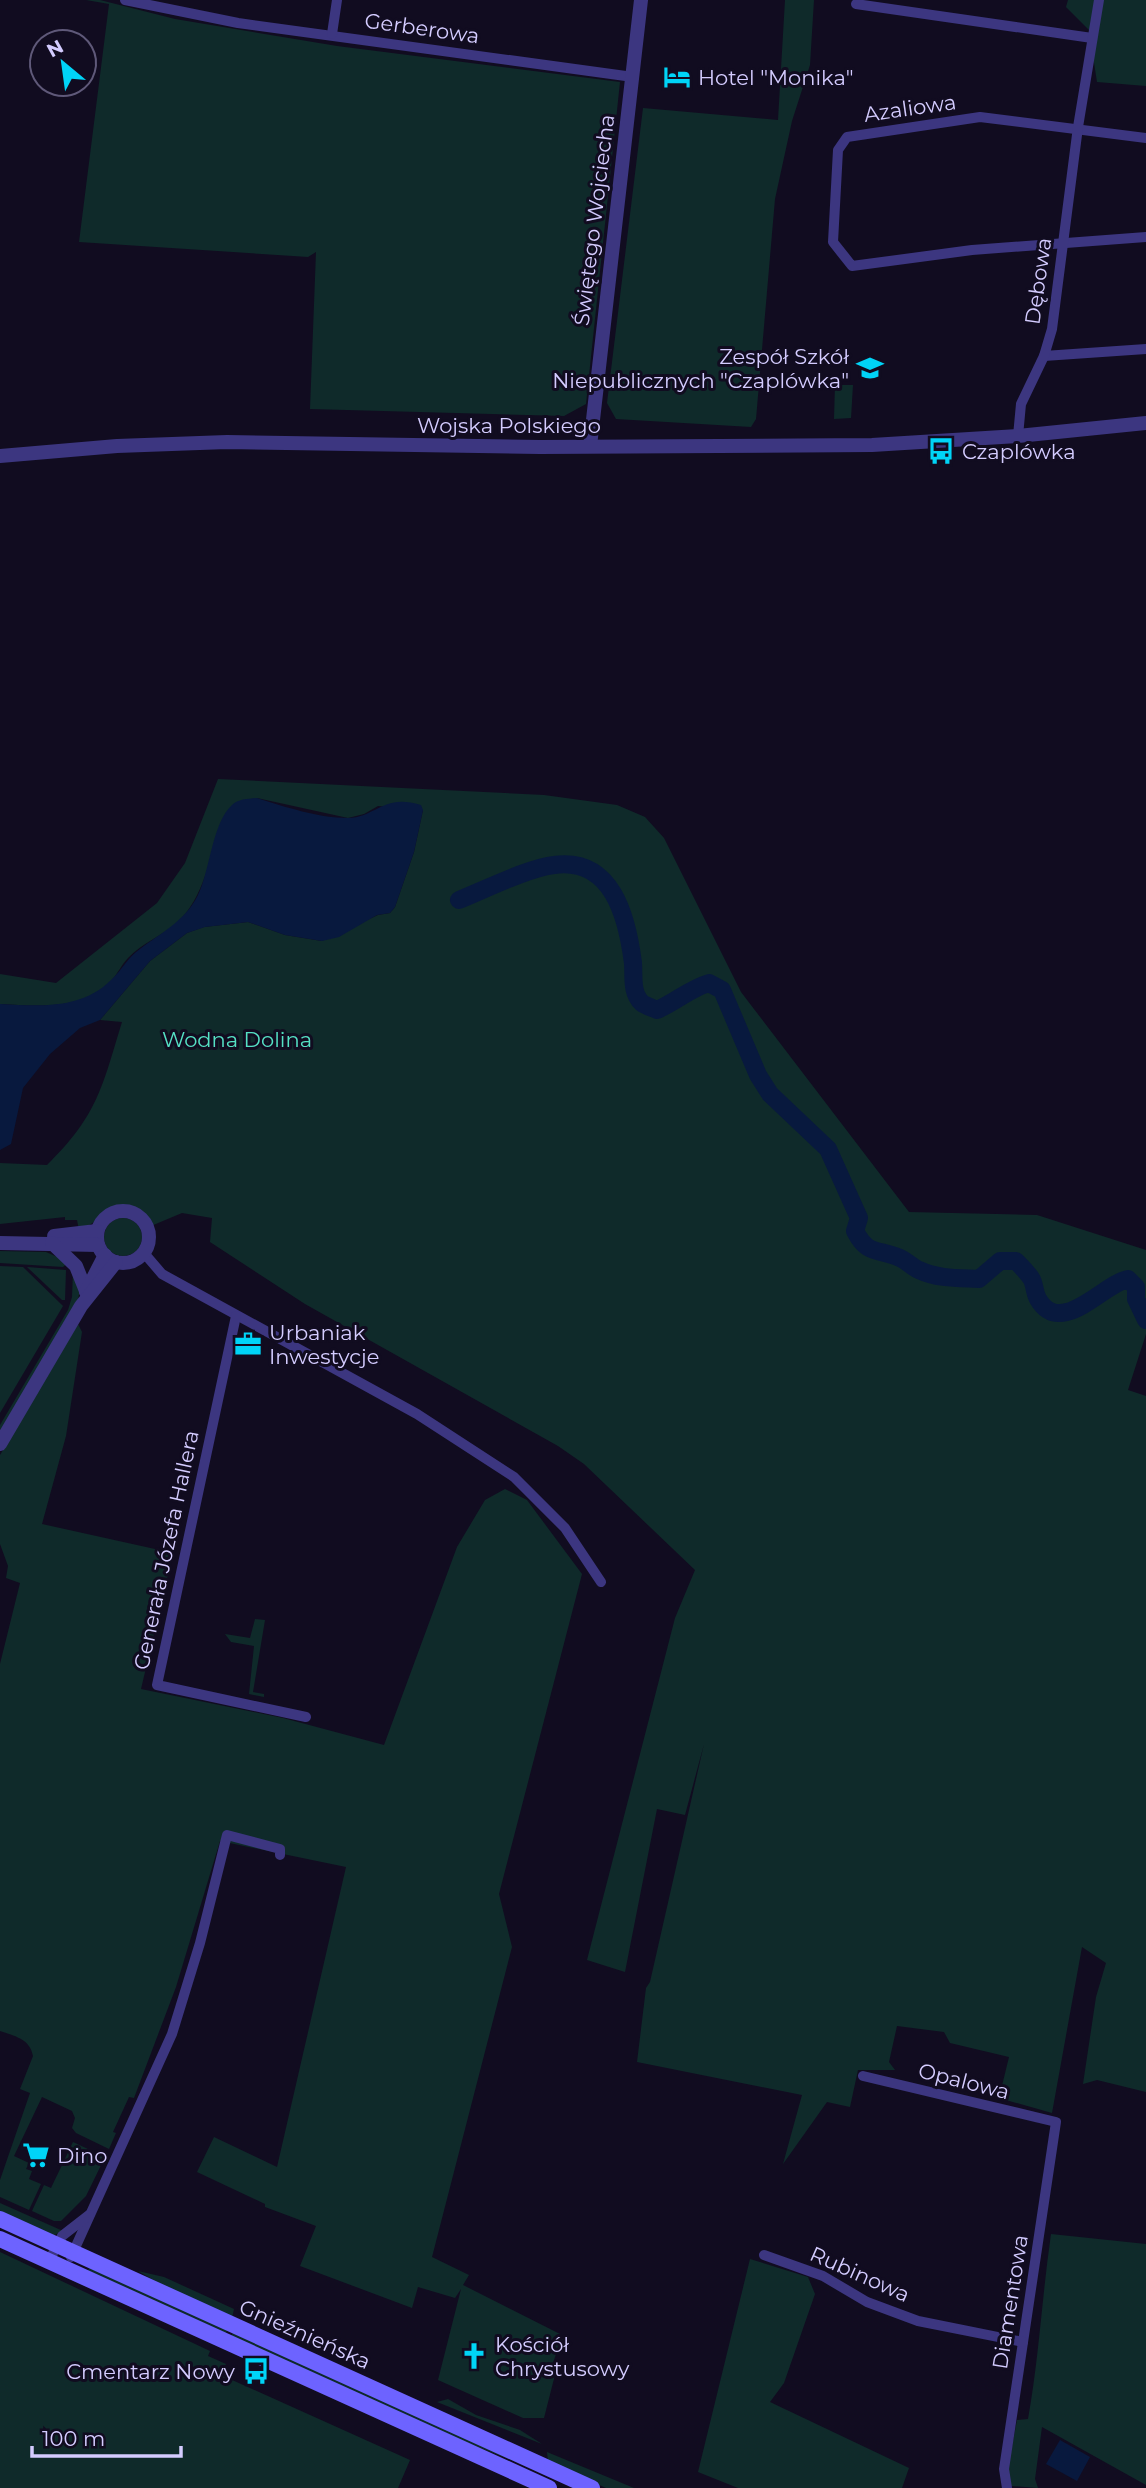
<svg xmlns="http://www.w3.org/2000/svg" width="1146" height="2488" viewBox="0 0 1146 2488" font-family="Montserrat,sans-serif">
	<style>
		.green { fill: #0f2a2a }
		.water { fill: #08193e }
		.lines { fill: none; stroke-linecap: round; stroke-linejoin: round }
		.river { stroke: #08193e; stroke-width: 18 }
		.minor { stroke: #3c3680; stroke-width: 10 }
		.tertiary { stroke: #3c3680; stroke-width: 14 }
		.secondary { stroke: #6d63ff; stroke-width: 16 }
		.labels { text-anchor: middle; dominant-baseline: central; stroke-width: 6; stroke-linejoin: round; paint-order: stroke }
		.street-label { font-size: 21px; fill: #d4ccff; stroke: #110c20 }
		.poi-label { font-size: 21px; fill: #d4ccff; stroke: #110c20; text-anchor: start }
		.park-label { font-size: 21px; fill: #55e1c4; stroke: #110c20 }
	</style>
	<rect width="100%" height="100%" fill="#110c20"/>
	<g class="green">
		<path d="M86,0H100L175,19L337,46L620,82L586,404L564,416L310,409L316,252L308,257L79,242L109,4Z"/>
		<path d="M785,0H814L810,65L792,121L775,199L756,419L751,427L616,419L607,403L643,108L778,120Z"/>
		<path d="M1068,0H1146V86L1097,82L1089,30L1066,7Z"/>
		<path d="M835,385H853L851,418L834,419Z"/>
		<path d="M218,779L544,795L617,805L645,817L664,838L741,992L909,1212L1037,1215L1146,1250V1334L1128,1390L1146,1396V2092L1097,2080L1083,2084L1096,1997L1106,1963L1082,1947L1052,2113L999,2098L1009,2057L950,2043L944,2032L897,2026L889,2062L895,2070H858L850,2107L827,2102L783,2164L802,2095L637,2062L646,1988L650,1982L704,1744L685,1815L657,1809L625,1972L587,1960L675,1618L695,1570L584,1464L558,1446L305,1304L210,1242L212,1218L182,1213L151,1226C131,1184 104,1221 79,1230L77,1220H65V1217L0,1224V1163L47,1165C98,1115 102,1087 122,1022L100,1020L150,961L187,933L204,927L248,922L285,935L322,941L378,915L390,913L395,907L414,852L423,810L378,806L364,814L348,818L257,798L222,820C211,854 204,898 177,923C162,936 142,943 128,958C122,964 118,973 112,980C83,1011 39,1006 0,1004V974L56,983L157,903L185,863Z"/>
		<circle cx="123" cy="1237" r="19"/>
		<path d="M0,1251L46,1252L69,1262L63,1267L0,1263Z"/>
		<path d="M0,1266L23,1267L63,1306L0,1413Z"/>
		<path d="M27,1267L66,1270L65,1300H62Z"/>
		<path d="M73,1271L80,1289L78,1300L0,1433V1425L68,1310L72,1297Z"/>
		<path d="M78,1324L82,1332L66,1436L42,1524L173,1553L141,1689L283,1718L384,1745L457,1547L485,1500L505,1489L527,1500L582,1574L499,1894L512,1947L432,2257L469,2275L463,2285L564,2336L562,2350L557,2351L554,2360L557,2367L544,2418H523L438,2380L461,2289L455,2298L418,2287L412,2308L300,2266L316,2226L265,2207V2204L197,2172L214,2137L277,2167L346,1867L220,1841L176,1987L134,2098L129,2097L113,2132L116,2133L109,2149L76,2133L72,2128L75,2118L72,2111L42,2097L14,2156L29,2163L26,2169L32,2171L29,2179L41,2184L29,2210L0,2197V2180L30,2093L20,2089L33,2056C30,2039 15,2036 0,2031V1664L20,1583L6,1578L8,1566L0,1544V1455Z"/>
		<path d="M255,1619L265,1620L253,1692L264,1694V1697L249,1694L254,1646L231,1642L225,1634L250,1638Z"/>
		<path d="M73,2142L105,2157L86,2196L61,2221H54L32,2211L44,2185L51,2188Z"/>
		<path d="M0,2203L63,2231L52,2236L0,2213Z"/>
		<path d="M1051,2234L1146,2244V2485L1042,2427L1035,2479L1038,2488L1011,2486L1008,2468L1017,2420L1028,2419C1039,2358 1042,2296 1051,2234Z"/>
		<path d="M0,2252L210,2351L208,2356L226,2364L221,2375L410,2460L398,2488H0Z"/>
		<path d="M750,2259L808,2277L815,2294L784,2383L770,2402L909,2468L902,2488H738L698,2472Z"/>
		<path d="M89,2268L228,2328L225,2335L88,2271Z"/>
		<path d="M138,2271L164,2277L234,2309L232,2318L172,2291Z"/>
		<path d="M234,2331L524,2465L442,2433L230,2338Z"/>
		<path d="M448,2399L476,2415L520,2430L542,2444L437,2402Z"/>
		<path d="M547,2452L634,2488H606L548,2462Z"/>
	</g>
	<g class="water">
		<path d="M257,798C285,807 319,818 348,818C377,817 383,793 421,805L423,810L414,852L395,907L390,913L377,915L339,937L322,941L285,935L248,922L205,927L187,933L150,961L100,1020L80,1028L50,1054L23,1088L11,1144L0,1150V1004C39,1006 81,1010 111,980C122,970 127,958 140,949C161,933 186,920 198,895C210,871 212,823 232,805C238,799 248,799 257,798Z"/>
		<path d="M1060,2440L1090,2457L1077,2481L1046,2464Z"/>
	</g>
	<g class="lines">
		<path class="river" d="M459,900C484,890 528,868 554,865C612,857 627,916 633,963C634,976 631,993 642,1003C646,1006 653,1008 657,1010C676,1002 689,989 709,983L722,990L758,1075L770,1094L828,1149L859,1218L855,1231C868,1256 877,1248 900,1258C907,1261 912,1267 919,1270C938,1279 959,1278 979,1279L1000,1261H1016C1021,1266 1027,1272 1031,1278C1035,1284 1034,1292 1038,1299C1061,1338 1103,1284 1128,1279L1136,1287V1299L1146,1320"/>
		<g class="minor">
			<path d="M125,0L238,23L633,77"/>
			<path d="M856,4L1092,38"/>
			<path d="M332,34L337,0"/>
			<path d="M1146,138L980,117L847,137L838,150L833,242L852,266L972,250L1146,237"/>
			<path d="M1044,356L1146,349"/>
			<path d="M1018,436L1021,404L1044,356L1052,329L1078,127L1099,0"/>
			<path d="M144,1253L162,1274L417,1414L514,1477L565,1528L601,1582"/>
			<path d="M236,1316L157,1685L306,1717"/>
			<path d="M863,2076L1056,2122L1004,2469L1007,2488"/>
			<path d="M764,2255L823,2276L867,2302L918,2321L1023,2342"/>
			<path d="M71,2257L172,2034L200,1943L227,1835L280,1849V1855"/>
			<path d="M49,2261L62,2236L89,2215"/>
		</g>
		<g class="tertiary">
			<path d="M590,446L641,0"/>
			<path d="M0,456L117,446L227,442L540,447L872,445L1018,436L1146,423"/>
			<circle cx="123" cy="1237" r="26"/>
			<path d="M54,1236L97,1231"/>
			<path d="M0,1243L98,1245"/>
			<path d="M52,1243L76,1266L86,1291"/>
			<path d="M86,1292L105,1255"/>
			<path d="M0,1444L81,1306L116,1262"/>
		</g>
		<g class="secondary">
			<path d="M0,2219L592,2488"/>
			<path d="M0,2239L549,2488"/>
		</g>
	</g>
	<defs>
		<symbol id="hotel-bare" viewBox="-9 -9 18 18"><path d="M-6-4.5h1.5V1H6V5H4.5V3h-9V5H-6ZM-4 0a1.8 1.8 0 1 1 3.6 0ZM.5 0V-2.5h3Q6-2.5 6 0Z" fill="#00d4f7" stroke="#110c20" stroke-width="2.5" paint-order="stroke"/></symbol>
		<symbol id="university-bare" viewBox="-9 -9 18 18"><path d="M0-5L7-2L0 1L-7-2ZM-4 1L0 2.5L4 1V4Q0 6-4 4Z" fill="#00d4f7" stroke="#110c20" stroke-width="2.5" paint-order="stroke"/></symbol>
		<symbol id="bus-bare" viewBox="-9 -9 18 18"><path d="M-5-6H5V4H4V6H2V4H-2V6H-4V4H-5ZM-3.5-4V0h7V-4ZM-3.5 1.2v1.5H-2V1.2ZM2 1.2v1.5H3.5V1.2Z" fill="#00d4f7" stroke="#110c20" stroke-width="2.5" paint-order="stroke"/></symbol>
		<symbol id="office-bare" viewBox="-9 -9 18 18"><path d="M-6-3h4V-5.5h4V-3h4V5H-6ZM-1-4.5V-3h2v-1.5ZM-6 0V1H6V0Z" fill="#00d4f7" stroke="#110c20" stroke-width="2.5" paint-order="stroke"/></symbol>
		<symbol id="supermarket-bare" viewBox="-9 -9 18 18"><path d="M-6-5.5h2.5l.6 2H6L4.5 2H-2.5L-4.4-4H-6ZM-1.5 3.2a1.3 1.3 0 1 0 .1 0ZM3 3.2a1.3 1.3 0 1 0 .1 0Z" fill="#00d4f7" stroke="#110c20" stroke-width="2.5" paint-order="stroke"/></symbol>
		<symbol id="church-bare" viewBox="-9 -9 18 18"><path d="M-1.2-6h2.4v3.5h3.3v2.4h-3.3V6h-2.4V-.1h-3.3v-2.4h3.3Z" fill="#00d4f7" stroke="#110c20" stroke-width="2.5" paint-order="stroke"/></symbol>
	</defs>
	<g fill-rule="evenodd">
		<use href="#hotel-bare" x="658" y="58" width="38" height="38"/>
		<use href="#university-bare" x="851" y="349" width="38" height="38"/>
		<use href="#bus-bare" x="922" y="432" width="38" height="38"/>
		<use href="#office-bare" x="229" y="1325" width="38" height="38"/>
		<use href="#supermarket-bare" x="17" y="2136" width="38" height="38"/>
		<use href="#church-bare" x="455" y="2337" width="38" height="38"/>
		<use href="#bus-bare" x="237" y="2352" width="38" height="38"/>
	</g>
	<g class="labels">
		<g class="street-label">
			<text transform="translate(422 28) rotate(8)">Gerberowa</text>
			<text transform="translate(910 108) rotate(-8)">Azaliowa</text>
			<text transform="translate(594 220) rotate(-83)">Świętego Wojciecha</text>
			<text transform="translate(1038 281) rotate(-82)">Dębowa</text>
			<text x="509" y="425">Wojska Polskiego</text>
			<text transform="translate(166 1550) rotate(-78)">Generała Józefa Hallera</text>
			<text transform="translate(964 2081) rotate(14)">Opalowa</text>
			<text transform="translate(860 2274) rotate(24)">Rubinowa</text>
			<text transform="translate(1010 2302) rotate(-81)">Diamentowa</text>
			<text transform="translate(305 2334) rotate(24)">Gnieźnieńska</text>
		</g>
		<g class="poi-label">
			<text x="698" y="77">Hotel "Monika"</text>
			<text x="849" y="356" text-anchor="end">Zespół Szkół<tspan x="849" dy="24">Niepublicznych "Czaplówka"</tspan></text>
			<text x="962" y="451">Czaplówka</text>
			<text x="269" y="1332">Urbaniak<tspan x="269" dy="24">Inwestycje</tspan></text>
			<text x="57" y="2155">Dino</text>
			<text x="495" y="2344">Kościół<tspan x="495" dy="24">Chrystusowy</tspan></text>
			<text x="235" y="2371" text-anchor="end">Cmentarz Nowy</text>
		</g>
		<g class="park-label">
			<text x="237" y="1039">Wodna Dolina</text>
		</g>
	</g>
	<g transform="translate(63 63) rotate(331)"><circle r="33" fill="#110c20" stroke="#5f5979" stroke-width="2"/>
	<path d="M0-5L12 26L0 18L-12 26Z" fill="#00d4f7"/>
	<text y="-10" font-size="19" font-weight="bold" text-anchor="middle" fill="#d4ccff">N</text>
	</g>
	<path d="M32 2446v10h149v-10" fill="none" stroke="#d4ccff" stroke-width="3.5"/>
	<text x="42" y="2446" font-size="21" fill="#d4ccff" stroke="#110c20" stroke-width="5" paint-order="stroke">100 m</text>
</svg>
